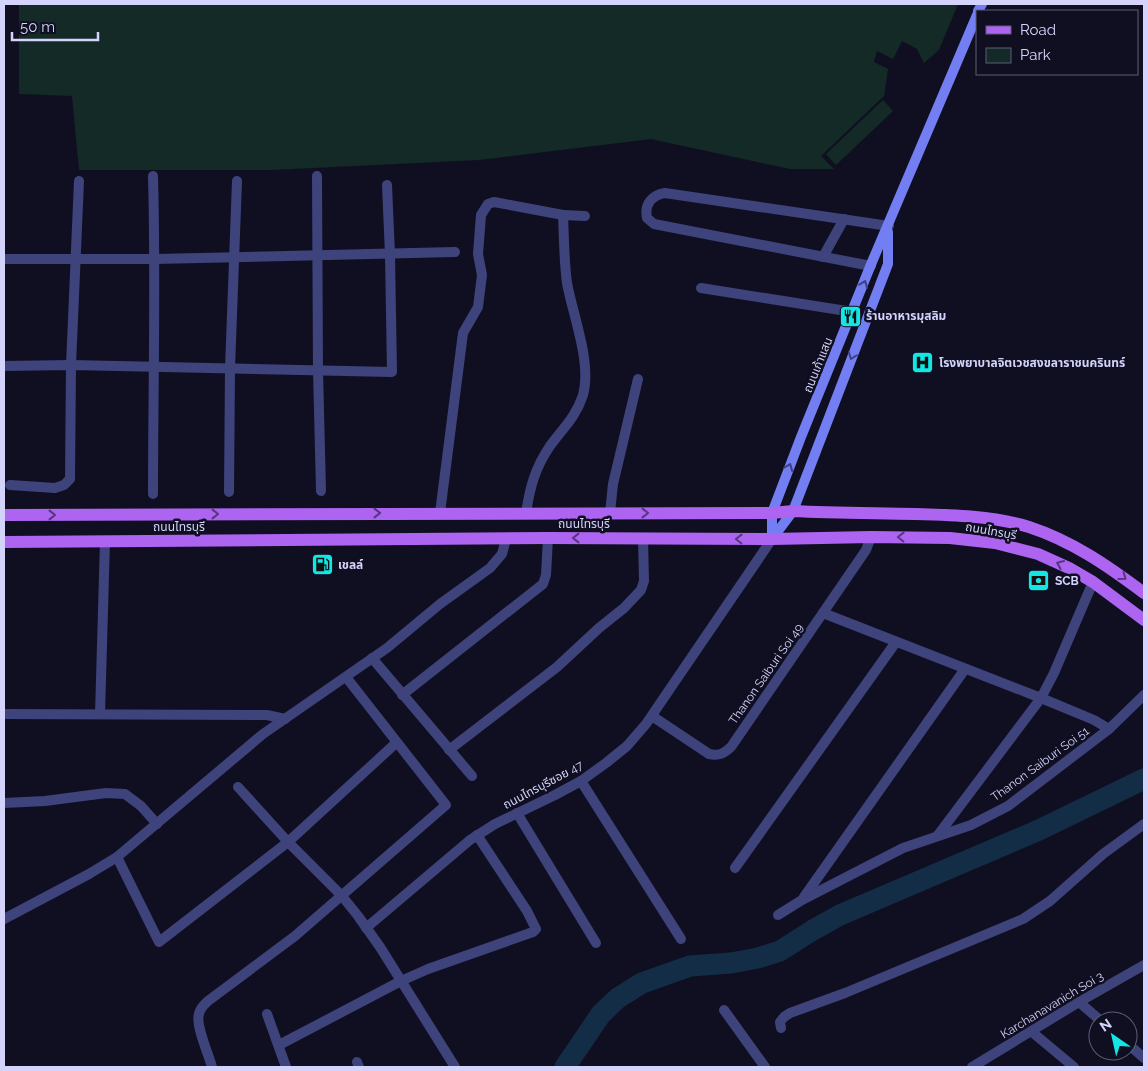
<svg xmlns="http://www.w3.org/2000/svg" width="1148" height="1071" viewBox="0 0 1148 1071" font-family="Raleway,'Noto Sans Thai',sans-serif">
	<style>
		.green { fill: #132a27 }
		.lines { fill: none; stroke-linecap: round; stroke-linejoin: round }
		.river { stroke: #142d46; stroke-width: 21 }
		.street { stroke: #3e437c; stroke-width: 10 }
		.secondary { stroke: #737ef3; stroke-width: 10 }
		.primary { stroke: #ad64f1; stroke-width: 12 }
		.oneway { stroke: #3d417f }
		.oneway2 { stroke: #57357f }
		.labels { text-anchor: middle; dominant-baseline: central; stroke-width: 5; stroke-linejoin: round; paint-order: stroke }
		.poi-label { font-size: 12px; font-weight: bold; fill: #d3d3fb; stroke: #100f21; text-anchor: start }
		.street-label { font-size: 12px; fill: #d3d3fb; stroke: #100f21 }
	</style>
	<rect width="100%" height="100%" fill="#100f21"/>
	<g class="green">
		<path d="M19,4H958L939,50L924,63L917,49L902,41L893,59L877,51L874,62L888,69L884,96L821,156L834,169H790L651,139L479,160L271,170H79L72,96L19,94Z"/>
		<path d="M883,100L893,111L836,165L826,154Z"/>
	</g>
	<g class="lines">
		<path class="river" d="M565,1067L601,1014L618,998L642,983L690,966L731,963L758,958L780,951L813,930L840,915L1039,830L1144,779"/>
		<g class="street">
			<path d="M317,176L318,370L321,491"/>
			<path d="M563,215L585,216"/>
			<path d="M823,257L844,219"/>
			<path d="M4,259H155L455,252"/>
			<path d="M871,266L654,224L647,218C644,204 652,195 665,193L889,226"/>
			<path d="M701,288L853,312"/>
			<path d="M4,366L71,365L392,372L390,255L387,185"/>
			<path d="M10,485L55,488L64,485L70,479L71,365L79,181"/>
			<path d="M229,492L230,368L237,181"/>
			<path d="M153,494C153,388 156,282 153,176"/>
			<path d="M440,513L463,333L478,307L482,275L478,254L481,215L488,204L494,202L563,215C564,237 564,261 567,283C573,316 592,363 583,395C576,417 563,428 550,446C535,468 530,487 526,513"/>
			<path d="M610,513L613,484L638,379"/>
			<path d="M823,613L1041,698L1094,720L1109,729"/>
			<path d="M372,658L472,776"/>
			<path d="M402,695L543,584L546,575L548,538"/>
			<path d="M4,714L267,715L285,719"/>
			<path d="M100,714L105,541"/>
			<path d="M652,716L709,754C719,756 723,754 731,747L866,550L871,537"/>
			<path d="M449,750L557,667L599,628L624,608L641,590L644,581L643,538"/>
			<path d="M581,781L681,939"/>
			<path d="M238,787L288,842L342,896L358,916L380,947L455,1067"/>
			<path d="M4,803L45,801L106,793L125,794L141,806L157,824"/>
			<path d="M517,813L596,943"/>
			<path d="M938,835L1041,698L1054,673L1093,582"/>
			<path d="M117,857L159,942L288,842L396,743"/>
			<path d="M735,868L896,642"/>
			<path d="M804,897L965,669"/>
			<path d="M778,915L802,900L903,848L971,825L1008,806L1109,729L1144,695"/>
			<path d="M4,919L89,874L117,857L263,734L387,648L440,604L490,568L502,554L506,539"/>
			<path d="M366,928L470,840L495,824L555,795L581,781L606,763L627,746L646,724L772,539"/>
			<path d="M1079,1002L1101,1021"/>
			<path d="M724,1010L765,1067"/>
			<path d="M267,1014L286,1067"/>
			<path d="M781,1028L780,1022L784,1017L790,1013L845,993L1023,919L1050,901L1103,854L1144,824"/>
			<path d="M1032,1032L1074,1067"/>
			<path d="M1128,1044L1144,1058"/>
			<path d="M279,1045L401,981L428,969L533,932L536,929L527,911L477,835"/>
			<path d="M357,1062L359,1067"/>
			<path d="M212,1067C209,1055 195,1025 199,1014C200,1008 204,1005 208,1001L295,936L446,805L346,677"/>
			<path d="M972,1067L1079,1002L1144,965"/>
		</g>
		<g class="secondary">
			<path d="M978,11L982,4"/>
			<path d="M772,539V513L801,437L872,262L977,15"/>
			<path d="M772,539L793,511L888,264V232"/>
		</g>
		<g class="primary">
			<path d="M4,515L772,513L793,511C834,513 874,513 915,514C953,515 993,516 1029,527C1072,541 1108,566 1144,593"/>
			<path d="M4,542L548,538L772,539L871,537L950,538L995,543L1038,554L1069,568L1093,582L1144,620"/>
		</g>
	</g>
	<defs><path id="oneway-chevron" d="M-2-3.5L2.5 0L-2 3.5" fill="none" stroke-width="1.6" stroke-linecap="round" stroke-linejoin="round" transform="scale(1.25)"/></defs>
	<g class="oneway">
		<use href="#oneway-chevron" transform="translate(864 284) rotate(-69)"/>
		<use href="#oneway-chevron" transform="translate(852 356) rotate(111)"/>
		<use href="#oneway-chevron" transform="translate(789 467) rotate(-69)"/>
	</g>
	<g class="oneway2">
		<use href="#oneway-chevron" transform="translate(377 513)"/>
		<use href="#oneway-chevron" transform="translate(645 513)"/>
		<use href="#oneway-chevron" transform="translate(215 514)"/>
		<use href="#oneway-chevron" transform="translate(52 515)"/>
		<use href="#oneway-chevron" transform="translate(901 537) rotate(-179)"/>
		<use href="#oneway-chevron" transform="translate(576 538) rotate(180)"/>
		<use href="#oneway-chevron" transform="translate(739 539) rotate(-179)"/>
		<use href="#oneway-chevron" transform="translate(1060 564) rotate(-157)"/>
		<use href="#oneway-chevron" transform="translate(1123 577) rotate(36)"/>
	</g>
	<defs>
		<symbol id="restaurant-square" viewBox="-11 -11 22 22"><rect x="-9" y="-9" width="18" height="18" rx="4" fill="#14e6e4" stroke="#100f21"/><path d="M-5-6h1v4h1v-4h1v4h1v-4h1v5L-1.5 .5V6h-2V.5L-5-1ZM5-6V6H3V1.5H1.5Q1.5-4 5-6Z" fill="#111"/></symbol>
		<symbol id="hospital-square" viewBox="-11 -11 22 22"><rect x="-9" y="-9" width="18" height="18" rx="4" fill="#14e6e4" stroke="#100f21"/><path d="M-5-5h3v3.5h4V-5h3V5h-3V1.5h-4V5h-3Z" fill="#111"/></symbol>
		<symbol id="fuel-square" viewBox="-11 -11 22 22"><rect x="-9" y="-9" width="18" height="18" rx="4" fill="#14e6e4" stroke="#100f21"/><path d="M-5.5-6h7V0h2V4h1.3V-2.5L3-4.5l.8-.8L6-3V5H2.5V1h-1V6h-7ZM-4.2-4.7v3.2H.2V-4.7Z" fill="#111"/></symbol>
		<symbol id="bank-square" viewBox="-11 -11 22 22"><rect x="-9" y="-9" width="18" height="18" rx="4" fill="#14e6e4" stroke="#100f21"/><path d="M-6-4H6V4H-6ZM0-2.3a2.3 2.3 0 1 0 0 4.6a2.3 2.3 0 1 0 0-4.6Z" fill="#111"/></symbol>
	</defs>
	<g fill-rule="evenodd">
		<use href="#restaurant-square" x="838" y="304" width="25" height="25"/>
		<use href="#hospital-square" x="910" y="350" width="25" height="25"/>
		<use href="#fuel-square" x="310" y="552" width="25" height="25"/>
		<use href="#bank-square" x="1026" y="568" width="25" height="25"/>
	</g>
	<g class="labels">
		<g class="poi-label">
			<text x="866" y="316">ร้านอาหารมุสลิม</text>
			<text x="939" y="363">โรงพยาบาลจิตเวชสงขลาราชนครินทร์</text>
			<text x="338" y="565">เชลล์</text>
			<text x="1055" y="581">SCB</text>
		</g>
		<g class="street-label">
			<text transform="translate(818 365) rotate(-68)">ถนนเก้าแสน</text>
			<text x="584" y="524">ถนนไทรบุรี</text>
			<text x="179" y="527">ถนนไทรบุรี</text>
			<text transform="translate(991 531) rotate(10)">ถนนไทรบุรี</text>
			<text transform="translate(766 674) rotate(-55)">Thanon Saiburi Soi 49</text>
			<text transform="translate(1040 764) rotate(-36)">Thanon Saiburi Soi 51</text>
			<text transform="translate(543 785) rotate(-28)">ถนนไทรบุรีซอย 47</text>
			<text transform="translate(1052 1005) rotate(-31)">Karchanavanich Soi 3</text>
		</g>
	</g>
	<rect width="1148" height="1071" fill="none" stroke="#d3d3fb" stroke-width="10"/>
	<rect x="976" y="10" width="162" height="65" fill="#100f21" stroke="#5e5d78"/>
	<rect x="986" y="26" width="25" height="8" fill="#ad64f1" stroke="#5e5d78"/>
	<text x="1020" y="35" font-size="15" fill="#d3d3fb">Road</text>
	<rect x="986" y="48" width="25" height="15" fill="#132a27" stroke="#5e5d78"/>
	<text x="1020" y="60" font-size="15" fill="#d3d3fb">Park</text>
	<g transform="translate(1113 1036) rotate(326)"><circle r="24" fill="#100f21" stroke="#5e5d78"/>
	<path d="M0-4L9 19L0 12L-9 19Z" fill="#14e6e4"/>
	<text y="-8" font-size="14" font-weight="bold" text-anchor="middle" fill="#d3d3fb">N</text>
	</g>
	<path d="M12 32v8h86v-8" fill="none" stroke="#d3d3fb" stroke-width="2.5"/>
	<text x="20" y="32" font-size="15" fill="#d3d3fb" stroke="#100f21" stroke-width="4" paint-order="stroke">50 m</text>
</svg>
